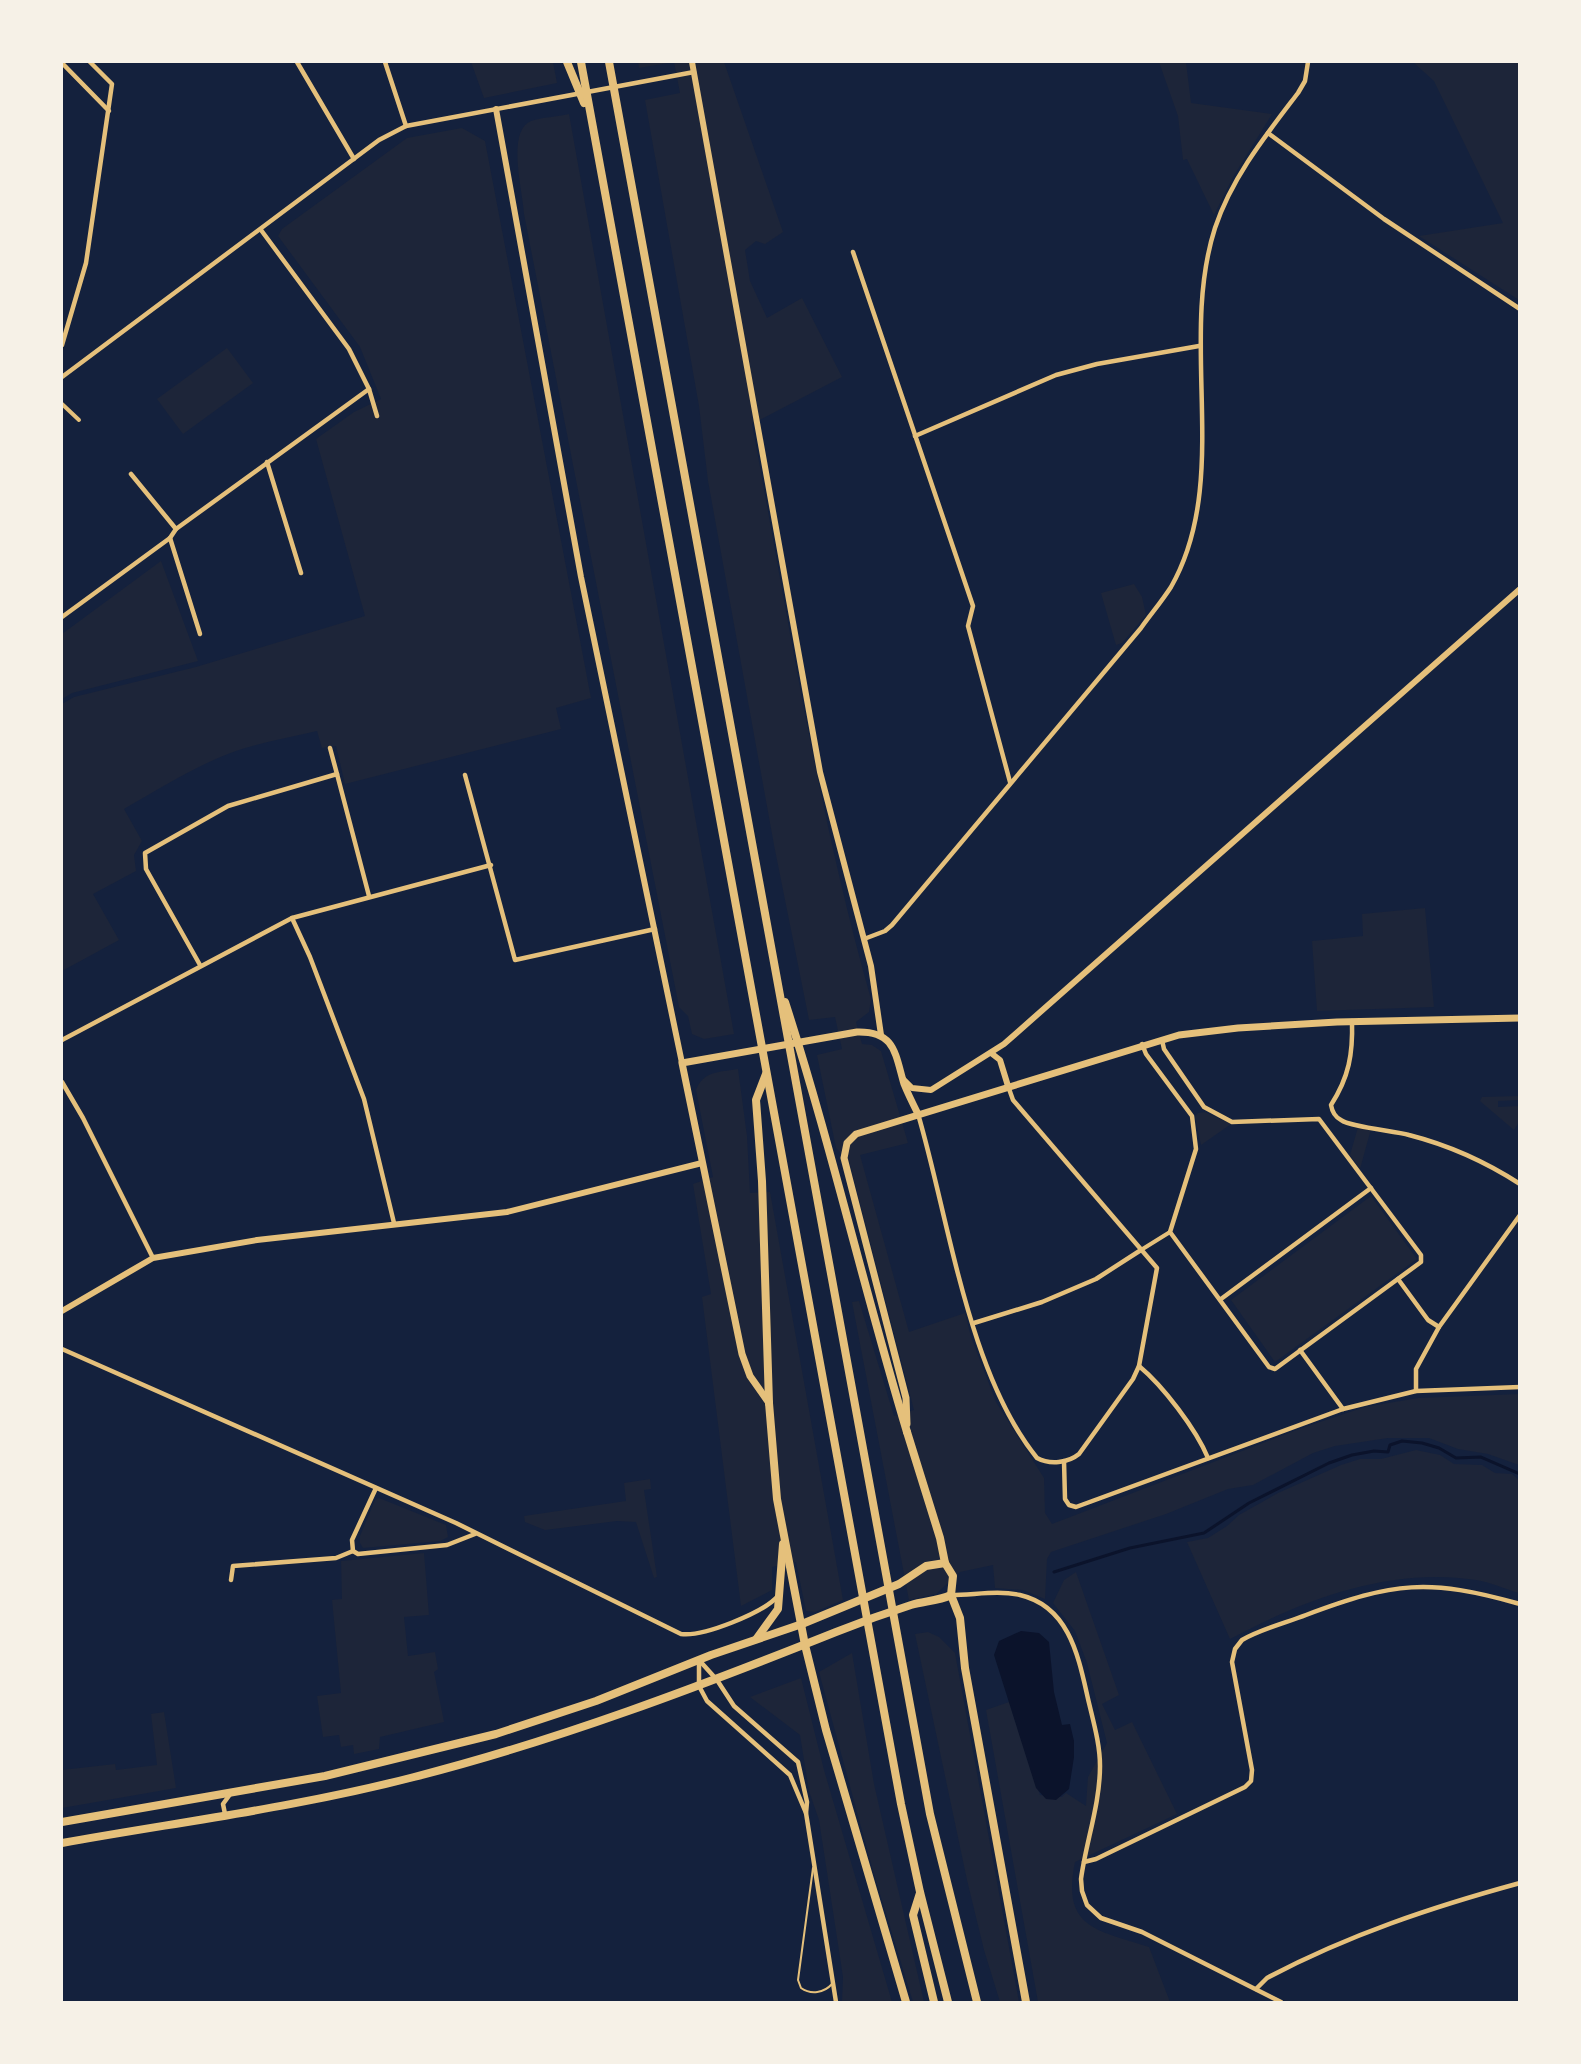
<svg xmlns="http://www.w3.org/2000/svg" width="1581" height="2064" viewBox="0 0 1581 2064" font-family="Cabin,sans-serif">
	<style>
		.green { fill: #1d2539 }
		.water { fill: #0b132b }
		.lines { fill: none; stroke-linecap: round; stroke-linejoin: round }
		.stream { stroke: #0b132b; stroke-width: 3 }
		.service { stroke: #e5c07b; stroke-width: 2 }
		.pedestrian { stroke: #e5c07b; stroke-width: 4 }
		.minor { stroke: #e5c07b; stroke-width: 4.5 }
		.tertiary { stroke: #e5c07b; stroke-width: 6 }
		.secondary { stroke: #e5c07b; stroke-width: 7 }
		.primary { stroke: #e5c07b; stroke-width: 8 }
		.motorway { stroke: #e5c07b; stroke-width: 8 }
	</style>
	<rect width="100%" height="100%" fill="#14213d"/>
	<g class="green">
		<path d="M471,62H553L557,83L484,98Z"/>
		<path d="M638,62H724L783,232L765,244L756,241L745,250L750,281L767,318L802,298L842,377L752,424C788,616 817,810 871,999L869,1012L856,1022L862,1044L872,1045L881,1051L908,1143L860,1155L909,1332L965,1313L971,1337L996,1402L1044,1478L1045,1513L1052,1524L1299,1429L1365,1407L1418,1398L1519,1394V1465L1488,1454L1458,1449L1429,1438H1388L1335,1446L1313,1453L1253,1485L1228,1489L1166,1514L1051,1552L1047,1559L1045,1599L1023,1590L995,1588L993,1565L960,1572L936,1594L909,1600L852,1302L859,1301L894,1416L914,1410L849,1161L836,1148L817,1055L842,1049L835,1017L809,1020L774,845L708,481L699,406L645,100L680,93L674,62L639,68Z"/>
		<path d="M1159,62H1186L1191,103L1272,114L1233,177L1214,215L1187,159L1183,160L1178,116Z"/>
		<path d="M1413,62H1519V300L1419,236L1503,223L1434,81Z"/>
		<path d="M569,114L734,1034L704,1039L692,1034L688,1016L679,1007L524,214C523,192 506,131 531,121C542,117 557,117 569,114Z"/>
		<path d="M462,128L485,141L591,698L556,708L561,729L345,784L336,746L322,748L317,731C284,739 249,744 218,758C186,772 155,791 124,809L142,841L134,855L136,871L93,894L119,940L62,971V704L74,697L196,667L365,616L316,439L354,412L381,399L360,347L278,236L282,229L407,138Z"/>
		<path d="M227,348L253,383L183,434L157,399Z"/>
		<path d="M161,561L198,661L72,693L62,699V634Z"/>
		<path d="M1134,584L1142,597L1146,615L1122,643L1116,645L1101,593Z"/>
		<path d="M1425,908L1434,1007L1317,1011L1312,941L1363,936L1362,914Z"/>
		<path d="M738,1069L747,1136L750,1193L770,1192L843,1600L815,1612L806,1611L796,1562L772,1567V1590L741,1606L702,1297L711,1294L693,1184L713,1177L696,1090C703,1071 720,1072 738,1069Z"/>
		<path d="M1519,1096V1100L1498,1101V1107L1519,1106V1122L1514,1130L1480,1101L1482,1097Z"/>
		<path d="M1205,1112L1231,1124L1201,1145L1195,1117L1198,1113Z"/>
		<path d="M1358,1127L1371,1129L1360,1169L1350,1155Z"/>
		<path d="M1371,1196L1417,1259L1275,1362L1231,1300Z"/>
		<path d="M1416,1450L1440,1455L1454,1464L1482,1465L1495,1473L1512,1474L1519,1480V1593C1505,1589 1490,1582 1476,1580C1390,1567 1305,1599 1230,1639L1187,1542L1208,1538L1227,1526L1239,1515L1278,1493L1341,1465L1360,1459H1381Z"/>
		<path d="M650,1479L651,1489L644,1490L657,1577L654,1578L636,1522L617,1521L545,1530L525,1522L524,1516L626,1501L624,1483Z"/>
		<path d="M379,1498L446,1525L448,1537L440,1541L363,1548L360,1543V1536L375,1500Z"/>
		<path d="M424,1553L429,1615L404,1617L408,1656L435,1652L438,1669L434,1672L444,1722L380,1737L379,1749L354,1754L353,1745L341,1747L339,1735L323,1737L317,1696L341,1693L332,1600L342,1599L341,1561Z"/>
		<path d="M1076,1572L1119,1695L1102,1704L1115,1730L1132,1722L1177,1814L1075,1862C1061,1929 1098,1930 1149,1947L1170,2002H1038L986,1710L1009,1702L1040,1795L1062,1797L1066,1793L1086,1806L1088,1777L1107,1743L1087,1663L1075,1631L1053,1603L1064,1580Z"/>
		<path d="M928,1632L939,1637L955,1653L1019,2002H1000L984,1950L967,1880L915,1634Z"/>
		<path d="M852,1653L874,1784L924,2002H913L873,1871L819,1672Z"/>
		<path d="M801,1678L824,1770L892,2002H842L843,1977L819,1820L809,1791L800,1735L750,1697Z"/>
		<path d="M164,1712L176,1788L62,1808V1770L115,1764L116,1770L157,1765L151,1714Z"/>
	</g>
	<path class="water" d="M1021,1631L1039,1633L1049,1642L1054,1692L1062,1725L1070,1724L1074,1741V1757L1069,1789L1056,1800L1046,1799L1036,1788L994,1655L999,1641Z"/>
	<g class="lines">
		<path class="stream" d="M1054,1572L1130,1548L1204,1533L1249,1503L1329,1463L1352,1455L1374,1451L1388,1452L1390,1445L1402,1441L1422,1443L1439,1448L1456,1458L1481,1457L1520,1474"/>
		<path class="service" d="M813,1868L798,1980L801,1988C811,1995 824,1993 832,1984"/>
		<g class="pedestrian">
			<path d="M62,404L79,420"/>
			<path d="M1141,1250L1170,1232"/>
		</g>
		<g class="minor">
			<path d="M297,62L354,159"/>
			<path d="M385,62L406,126"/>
			<path d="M62,63L109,111"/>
			<path d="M1268,133L1384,219L1520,309"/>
			<path d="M261,230L349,349L369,389L377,416"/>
			<path d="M853,252L973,606L968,626L1010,782"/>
			<path d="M62,345L86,263L112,84L90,62"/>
			<path d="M62,377L379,140L406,126L694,72"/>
			<path d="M915,436L1056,375L1097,364L1199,346"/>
			<path d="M267,462L301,573"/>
			<path d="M131,474L176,529"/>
			<path d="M170,538L200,634"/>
			<path d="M62,617L170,538L176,529L369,389"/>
			<path d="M330,748L337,774"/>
			<path d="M465,775L515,960L655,929"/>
			<path d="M292,918L310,957L364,1099L394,1223"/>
			<path d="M864,939L885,931L892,925L1141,628C1151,614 1162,601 1171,587C1232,480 1178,343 1215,228C1232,177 1266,135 1298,93L1305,81L1308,62"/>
			<path d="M200,965L146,869L145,853L228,806L337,774L369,896"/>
			<path d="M1352,1021C1353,1054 1349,1077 1331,1105C1332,1111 1335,1117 1341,1120C1350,1127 1395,1131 1409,1135C1448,1145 1486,1162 1520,1184"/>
			<path d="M62,1040L292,918L491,865"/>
			<path d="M1142,1044L1146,1054L1192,1116L1196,1149L1170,1232L1269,1367L1275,1369L1421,1262V1255L1319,1119L1232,1122L1204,1107L1164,1049L1162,1040"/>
			<path d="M62,1082L83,1118L153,1258"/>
			<path d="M918,1114C949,1219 968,1373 1037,1458C1050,1465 1068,1463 1079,1454L1133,1379L1139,1366L1157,1268L1013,1100L1008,1086"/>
			<path d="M1398,1279L1428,1320L1439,1327"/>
			<path d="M1221,1299L1371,1188"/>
			<path d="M974,1323L1042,1302L1096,1279L1141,1250"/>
			<path d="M62,1349L456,1523L681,1634C703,1637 763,1613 778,1596"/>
			<path d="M1300,1350L1343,1409"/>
			<path d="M1139,1366C1163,1386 1196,1429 1208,1458"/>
			<path d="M1416,1391V1369L1439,1327L1520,1215"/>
			<path d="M1064,1461L1065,1499L1069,1505L1076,1507L1343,1409L1416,1391L1520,1387"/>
			<path d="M376,1488L352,1540L353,1551L358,1554L447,1545L475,1534"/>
			<path d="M231,1580L233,1566L336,1558L353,1551"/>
			<path d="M951,1595C974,1595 998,1590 1020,1595C1071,1607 1079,1660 1089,1703C1094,1724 1100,1745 1100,1766C1100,1804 1086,1842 1081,1879L1082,1891L1087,1905L1101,1918L1142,1932L1281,2002"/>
			<path d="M699,1660V1686L707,1701L790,1775L806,1813L836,2002"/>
			<path d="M699,1660L717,1680L734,1706L798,1762L807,1802L806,1813"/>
			<path d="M225,1814L223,1804L231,1793"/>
			<path d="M1084,1862L1096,1859L1245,1787L1251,1781L1252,1770L1232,1662L1235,1649L1242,1640C1261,1629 1285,1623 1306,1615C1394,1582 1428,1578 1520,1604"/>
			<path d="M1256,1989L1267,1978C1348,1935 1432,1907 1520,1883"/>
		</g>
		<g class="tertiary">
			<path d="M692,62L820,772L871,966L881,1035"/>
			<path d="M496,109L581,577L682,1063"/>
			<path d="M991,1053L1000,1060L1008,1086"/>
			<path d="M903,1079L912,1088L931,1090L1004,1044L1520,589"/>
			<path d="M62,1311L153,1258L257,1240L507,1212L702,1163"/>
		</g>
		<g class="secondary">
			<path d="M769,1403L750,1376L742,1354L682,1063L857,1032C895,1031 895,1053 904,1084C908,1094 913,1104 918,1114"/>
			<path d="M907,1424L906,1398L844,1158L847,1143L856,1134L1179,1035L1238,1028L1337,1022L1520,1018"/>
		</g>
		<g class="primary">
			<path d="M769,1403L777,1499L805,1645"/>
			<path d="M757,1638L778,1609L783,1544"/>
			<path d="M62,1822L325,1776L496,1734L596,1701L711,1655L802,1624L899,1584L926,1566L945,1563"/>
			<path d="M62,1843C179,1822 299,1807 414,1777C559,1740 698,1687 836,1632C861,1622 886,1613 911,1605C925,1601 938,1601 951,1595L953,1576L945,1563L940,1538L907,1432"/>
		</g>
		<g class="motorway">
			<path d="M567,62L584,103"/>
			<path d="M581,62L901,1804L920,1892L948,2002"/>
			<path d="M609,62L930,1814L977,2002"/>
			<path d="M785,1002C831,1144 864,1290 907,1432"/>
			<path d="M766,1074L756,1100L762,1181L769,1403"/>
			<path d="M951,1595L960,1618L965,1668L1026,2002"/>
			<path d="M805,1645L826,1730L906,2002"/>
			<path d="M920,1893L913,1915L934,2002"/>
		</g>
	</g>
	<rect width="1581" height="2064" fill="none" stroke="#f6f1e7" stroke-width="126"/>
</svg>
